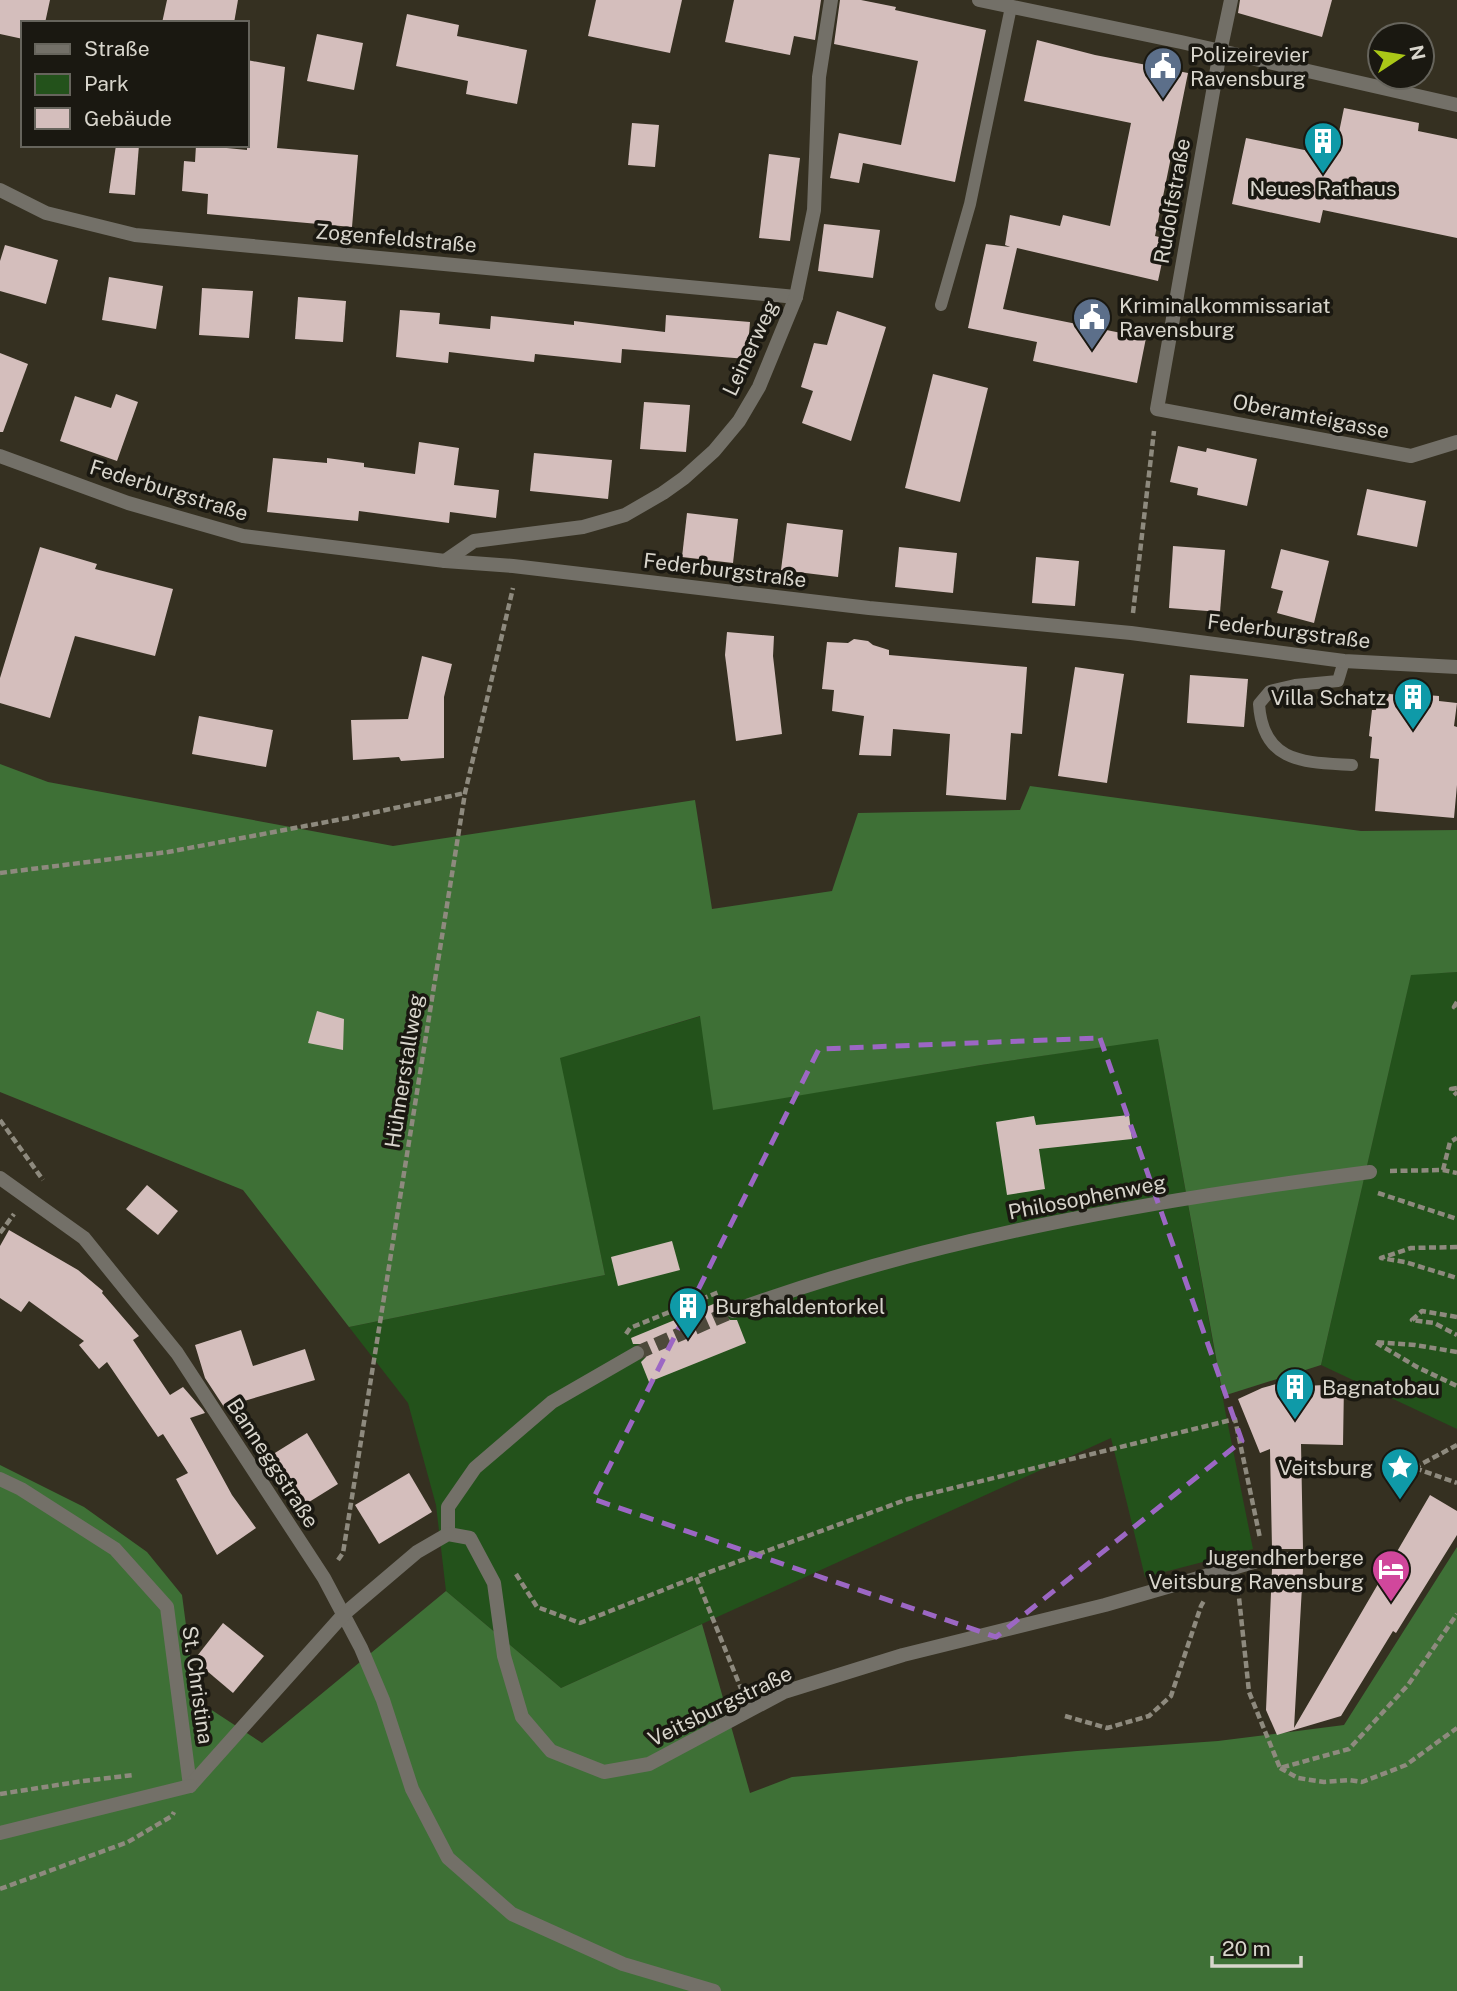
<svg xmlns="http://www.w3.org/2000/svg" width="1457" height="1991" viewBox="0 0 1457 1991" font-family="'Public Sans',sans-serif">
	<style>
		.green { fill: #23521b }
		.forest { fill: #3e7036 }
		.building { fill: #d4bebc }
		.lines { fill: none; stroke-linecap: round; stroke-linejoin: round }
		.street-tunnel { stroke: #4d493b; stroke-width: 14; stroke-dasharray: 14 7; stroke-linecap: butt }
		.path { stroke: #8e8a7e; stroke-width: 4.5; stroke-dasharray: 7 3.5; stroke-linecap: butt }
		.lane { stroke: #737068; stroke-width: 12 }
		.street { stroke: #737068; stroke-width: 14 }
		.marked { fill: none; stroke: #9c67c4; stroke-width: 5; stroke-dasharray: 14 9; stroke-linejoin: round }
		.labels { text-anchor: middle; dominant-baseline: central; stroke-width: 7; stroke-linejoin: round; paint-order: stroke }
		.poi-label { font-size: 21px; fill: #d8d5cc; stroke: #1a1811; text-anchor: start }
		.street-label { font-size: 21px; fill: #d8d5cc; stroke: #1a1811 }
	</style>
	<rect width="100%" height="100%" fill="#353021"/>
	<g class="green">
		<path d="M1457,972V1429L1321,1365L1411,974Z"/>
		<path d="M701,1016L713,1109L981,1065L1158,1038L1225,1410L1253,1549L1145,1577L1111,1438L561,1688L446,1591L436,1505L408,1403L349,1327L605,1275L559,1058Z"/>
	</g>
	<g class="forest">
		<path d="M0,764L48,782L393,846L695,800L712,909L832,891L858,813L1020,810L1030,786L1361,831L1457,830V972L1411,975L1321,1365L1223,1396L1158,1039L981,1065L713,1110L700,1016L560,1058L605,1275L349,1327L243,1190L0,1092Z"/>
		<path d="M0,1465L84,1507L147,1552L182,1595L191,1663L204,1705L262,1743L446,1591L561,1688L702,1624L750,1793L792,1777L1077,1751L1218,1741L1344,1725L1457,1547V1991H0Z"/>
	</g>
	<g class="building">
		<path d="M0,0H50L45,23H23V39L0,34Z"/>
		<path d="M167,0H238L234,23H162Z"/>
		<path d="M596,0H682L670,53L588,36Z"/>
		<path d="M734,0H821L815,40L794,36L790,55L725,42Z"/>
		<path d="M840,0H861L896,7L895,10L986,30L955,182L863,163L859,183L830,178L839,133L901,145L918,61L834,44Z"/>
		<path d="M1240,0H1332L1322,37L1238,13Z"/>
		<path d="M407,14L459,25L457,36L527,50L517,104L466,94L468,81L396,66Z"/>
		<path d="M317,34L363,43L354,90L307,81Z"/>
		<path d="M1037,40L1095,55L1188,73L1155,236L1167,239L1158,281L1017,248L1003,309L1146,338L1137,383L1033,361L1037,342L968,328L986,244L1010,247L1005,245L1010,215L1060,226L1063,215L1110,226L1131,123L1024,101Z"/>
		<path d="M247,60L285,67L277,148L358,155L352,227L207,214L208,194L182,191L184,161L195,162L196,145L247,150Z"/>
		<path d="M1344,108L1419,123L1418,131L1457,139V238L1323,210L1320,223L1232,204L1246,138L1334,156Z"/>
		<path d="M632,123L659,125L655,167L628,165Z"/>
		<path d="M116,145H139L135,195L109,193Z"/>
		<path d="M769,154L800,158L790,241L759,238Z"/>
		<path d="M824,224L880,230L873,278L818,271Z"/>
		<path d="M5,245L58,260L46,304L0,291V261Z"/>
		<path d="M109,277L163,286L156,329L102,320Z"/>
		<path d="M202,288L253,291L249,338L199,335Z"/>
		<path d="M298,297L346,301L343,342L295,339Z"/>
		<path d="M400,310L440,313L439,324L490,329L491,316L574,325V321L665,332L666,315L750,322L747,359L622,349L621,363L535,354L534,362L449,352L448,363L396,357Z"/>
		<path d="M837,311L886,327L851,441L802,423L813,391L801,387L814,343L827,345Z"/>
		<path d="M0,353L28,364L3,432H0Z"/>
		<path d="M933,374L988,388L960,502L905,488Z"/>
		<path d="M116,394L138,402L117,461L60,441L75,396L111,408Z"/>
		<path d="M644,402L690,405L686,452L640,449Z"/>
		<path d="M419,442L459,448L454,485L499,490L496,518L450,512L449,523L359,511L358,521L267,512L273,458L327,463V458L364,463V467L415,474Z"/>
		<path d="M1178,446L1206,452L1207,448L1257,459L1247,506L1197,495L1198,488L1170,482Z"/>
		<path d="M534,453L612,460L608,499L530,491Z"/>
		<path d="M1367,489L1426,501L1417,547L1357,535Z"/>
		<path d="M687,513L738,519L733,563L682,557Z"/>
		<path d="M787,523L843,530L838,577L781,570Z"/>
		<path d="M1173,546L1225,550L1220,612L1169,608Z"/>
		<path d="M40,547L97,564L95,569L173,589L155,656L75,636L50,718L0,703V678Z"/>
		<path d="M899,547L957,553L953,593L895,587Z"/>
		<path d="M1281,549L1329,561L1314,623L1277,613L1283,591L1271,588Z"/>
		<path d="M1036,557L1079,561L1075,606L1032,603Z"/>
		<path d="M727,632L774,636L773,656L782,734L736,741L725,655Z"/>
		<path d="M854,639L868,641L873,645L889,650V655L1027,667L1022,734L1011,733L1006,800L946,795L950,734L893,729L891,756L859,755L864,716L832,711L834,690L822,689L827,642L848,643Z"/>
		<path d="M422,656L452,664L444,697V758L401,761L399,757L353,760L351,720L408,719Z"/>
		<path d="M1075,667L1124,674L1107,783L1058,776Z"/>
		<path d="M1190,675L1248,679L1244,727L1187,723Z"/>
		<path d="M1378,693L1413,696L1414,694L1439,696V701L1457,703L1454,726L1457,727V785L1454,818L1375,811L1379,759L1370,758L1372,737L1369,736L1372,710H1376Z"/>
		<path d="M199,716L273,730L266,767L192,754Z"/>
		<path d="M317,1011L344,1019L343,1050L308,1043Z"/>
		<path d="M1129,1115L1132,1139L1039,1149L1045,1189L1007,1195L996,1122L1034,1116L1036,1125Z"/>
		<path d="M147,1185L178,1211L158,1235L126,1209Z"/>
		<path d="M9,1230L78,1270L103,1291L102,1293L139,1336L133,1340L170,1395L183,1387L203,1410L205,1413L190,1418L232,1495L256,1528L217,1555L176,1479L188,1473L163,1434L158,1437L107,1362L99,1369L79,1345L84,1341L29,1301L21,1312L0,1298V1246Z"/>
		<path d="M672,1241L680,1270L618,1286L611,1257Z"/>
		<path d="M728,1298L730,1302L724,1308V1315L730,1320H737L746,1343L649,1382L641,1362L646,1357V1349L641,1344H633L631,1338Z"/>
		<path d="M241,1330L253,1366L305,1349L315,1380L224,1407L205,1378L195,1345Z"/>
		<path d="M1304,1376L1305,1386L1344,1384L1343,1445L1301,1444L1303,1549H1272L1270,1449L1260,1453L1238,1399L1262,1388Z"/>
		<path d="M307,1433L338,1484L301,1507L270,1456Z"/>
		<path d="M409,1473L432,1512L379,1544L355,1505Z"/>
		<path d="M1430,1495L1457,1511V1535L1396,1633L1393,1631L1341,1716L1277,1735L1266,1710L1272,1569H1303L1294,1728Z"/>
		<path d="M223,1623L264,1656L233,1693L194,1660Z"/>
	</g>
	<g class="lines">
		<path class="street-tunnel" d="M637,1353L733,1311"/>
		<g class="path">
			<path d="M1133,613L1154,431"/>
			<path d="M0,873L168,852L353,817L465,793"/>
			<path d="M1457,1002L1454,1007L1457,1008"/>
			<path d="M1457,1088L1451,1089L1457,1095"/>
			<path d="M0,1120L43,1180"/>
			<path d="M1443,1170L1450,1142L1457,1138"/>
			<path d="M1390,1171L1443,1170L1457,1173"/>
			<path d="M1378,1193L1457,1219"/>
			<path d="M0,1233L14,1214"/>
			<path d="M1457,1247L1411,1248L1381,1258L1405,1262L1457,1278"/>
			<path d="M1457,1317L1422,1311L1412,1320L1434,1323L1457,1335"/>
			<path d="M626,1334L630,1328L719,1292"/>
			<path d="M1457,1352L1415,1345L1375,1342L1417,1367L1457,1386"/>
			<path d="M1414,1468L1457,1445"/>
			<path d="M1415,1468L1457,1483"/>
			<path d="M338,1560L343,1553L465,793L513,588"/>
			<path d="M516,1574L537,1607L580,1623L696,1577"/>
			<path d="M1238,1588L1249,1692L1280,1768L1349,1749L1408,1685L1457,1614"/>
			<path d="M742,1691L696,1577L908,1499L1235,1419L1260,1538"/>
			<path d="M1065,1716L1107,1728L1149,1716L1171,1696L1201,1606L1205,1599"/>
			<path d="M1280,1768L1298,1778L1324,1782L1349,1780L1362,1782L1406,1765L1457,1728"/>
			<path d="M0,1794L83,1781L133,1775"/>
			<path d="M0,1889L128,1842L172,1816L174,1812"/>
		</g>
		<g class="lane">
			<path d="M941,305L970,204L1011,7"/>
			<path d="M1344,661L1338,681L1295,685L1270,691L1259,704C1263,764 1305,762 1352,765"/>
		</g>
		<g class="street">
			<path d="M979,0L1181,42L1457,105"/>
			<path d="M1231,0L1220,52L1157,409L1411,456L1457,442"/>
			<path d="M0,190L46,213L135,235L796,297"/>
			<path d="M0,456L128,503L243,536L445,561L513,566L869,608L1131,633L1344,661L1457,667"/>
			<path d="M445,561L474,541L583,527L625,515L663,493L684,478L714,451L739,421L759,387L796,297L814,210L819,77L831,0"/>
			<path d="M0,1178L84,1238L177,1353L324,1578L361,1648L383,1700L412,1789L448,1858L512,1914L623,1964L714,1991"/>
			<path d="M733,1311C938,1236 1155,1200 1370,1172"/>
			<path d="M0,1479L21,1489L115,1549L167,1607L190,1786"/>
			<path d="M448,1534V1507L475,1468L552,1402L637,1353"/>
			<path d="M190,1786L344,1614L417,1552L448,1534L470,1538L494,1583L504,1656L522,1717L551,1751L604,1772L649,1764L784,1692L903,1655L1105,1605L1264,1559H1303"/>
			<path d="M0,1833L190,1786"/>
		</g>
	</g>
	<path class="marked" d="M1100,1038L1242,1441L996,1637L593,1499L819,1049Z"/>
	<defs>
		<symbol id="civic-pin" viewBox="-11 -11 22 30"><path d="M0 17L-7.5 6A9.5 9.5 0 1 1 7.5 6Z" fill="#5c6f8a" stroke="#1a1811"/><path d="M-.6-6.5H3V-4.5H.6V-3L4-1V1h2V6H-6V1h2V-1L-.6-3ZM-1.2 2.5V6h2.4V2.5Z" fill="#fff"/></symbol>
		<symbol id="building-pin" viewBox="-11 -11 22 30"><path d="M0 17L-7.5 6A9.5 9.5 0 1 1 7.5 6Z" fill="#0f9aa8" stroke="#1a1811"/><path d="M-4-6H4V6H1V3H-1V6H-4ZM-2.5-4.3h1.7v1.8h-1.7ZM.8-4.3h1.7v1.8H.8ZM-2.5-1h1.7V.8h-1.7ZM.8-1h1.7V.8H.8Z" fill="#fff"/></symbol>
		<symbol id="sight-pin" viewBox="-11 -11 22 30"><path d="M0 17L-7.5 6A9.5 9.5 0 1 1 7.5 6Z" fill="#0f9aa8" stroke="#1a1811"/><path d="M0-6L1.8-2.2L6-1.7L2.9 1.2L3.7 5.4L0 3.3L-3.7 5.4L-2.9 1.2L-6-1.7L-1.8-2.2Z" fill="#fff"/></symbol>
		<symbol id="hotel-pin" viewBox="-11 -11 22 30"><path d="M0 17L-7.5 6A9.5 9.5 0 1 1 7.5 6Z" fill="#d1479c" stroke="#1a1811"/><path d="M-6-4.5h1.5V1H6V5H4.5V3h-9V5H-6ZM-4 0a1.8 1.8 0 1 1 3.6 0ZM.5 0V-2.5h3Q6-2.5 6 0Z" fill="#fff"/></symbol>
	</defs>
	<g fill-rule="evenodd">
		<use href="#civic-pin" x="1141" y="44" width="44" height="60"/>
		<use href="#building-pin" x="1301" y="119" width="44" height="60"/>
		<use href="#civic-pin" x="1070" y="295" width="44" height="60"/>
		<use href="#building-pin" x="1391" y="675" width="44" height="60"/>
		<use href="#building-pin" x="666" y="1284" width="44" height="60"/>
		<use href="#building-pin" x="1273" y="1365" width="44" height="60"/>
		<use href="#sight-pin" x="1378" y="1445" width="44" height="60"/>
		<use href="#hotel-pin" x="1369" y="1547" width="44" height="60"/>
	</g>
	<g class="labels">
		<g class="poi-label">
			<text x="1190" y="54">Polizeirevier<tspan x="1190" dy="24">Ravensburg</tspan></text>
			<text x="1323" y="188" text-anchor="middle">Neues Rathaus</text>
			<text x="1119" y="305">Kriminalkommissariat<tspan x="1119" dy="24">Ravensburg</tspan></text>
			<text x="1386" y="697" text-anchor="end">Villa Schatz</text>
			<text x="715" y="1306">Burghaldentorkel</text>
			<text x="1322" y="1387">Bagnatobau</text>
			<text x="1373" y="1467" text-anchor="end">Veitsburg</text>
			<text x="1364" y="1557" text-anchor="end">Jugendherberge<tspan x="1364" dy="24">Veitsburg Ravensburg</tspan></text>
		</g>
		<g class="street-label">
			<text transform="translate(1172 201) rotate(-80)">Rudolfstraße</text>
			<text transform="translate(396 238) rotate(5)">Zogenfeldstraße</text>
			<text transform="translate(750 348) rotate(-65)">Leinerweg</text>
			<text transform="translate(1311 416) rotate(11)">Oberamteigasse</text>
			<text transform="translate(169 490) rotate(17)">Federburgstraße</text>
			<text transform="translate(725 570) rotate(7)">Federburgstraße</text>
			<text transform="translate(1289 631) rotate(7)">Federburgstraße</text>
			<text transform="translate(404 1071) rotate(-81)">Hühnerstallweg</text>
			<text transform="translate(1087 1197) rotate(-11)">Philosophenweg</text>
			<text transform="translate(273 1463) rotate(57)">Banneggstraße</text>
			<text transform="translate(198 1685) rotate(82)">St. Christina</text>
			<text transform="translate(720 1706) rotate(-26)">Veitsburgstraße</text>
		</g>
	</g>
	<rect x="21" y="21" width="228" height="126" fill="#1a1811" stroke="#66645c" stroke-width="2"/>
	<rect x="35" y="44" width="35" height="10" fill="#737068" stroke="#66645c" stroke-width="2"/>
	<text x="84" y="56" font-size="21" fill="#d8d5cc">Straße</text>
	<rect x="35" y="74" width="35" height="21" fill="#23521b" stroke="#66645c" stroke-width="2"/>
	<text x="84" y="91" font-size="21" fill="#d8d5cc">Park</text>
	<rect x="35" y="108" width="35" height="21" fill="#d4bebc" stroke="#66645c" stroke-width="2"/>
	<text x="84" y="126" font-size="21" fill="#d8d5cc">Gebäude</text>
	<g transform="translate(1401 56) rotate(78)"><circle r="33" fill="#1a1811" stroke="#66645c" stroke-width="2"/>
	<path d="M0-5L12 26L0 18L-12 26Z" fill="#aac717"/>
	<text y="-10" font-size="19" font-weight="bold" text-anchor="middle" fill="#d8d5cc">N</text>
	</g>
	<path d="M1212 1956v10h89v-10" fill="none" stroke="#d8d5cc" stroke-width="3.5"/>
	<text x="1222" y="1956" font-size="21" fill="#d8d5cc" stroke="#1a1811" stroke-width="5" paint-order="stroke">20 m</text>
</svg>
